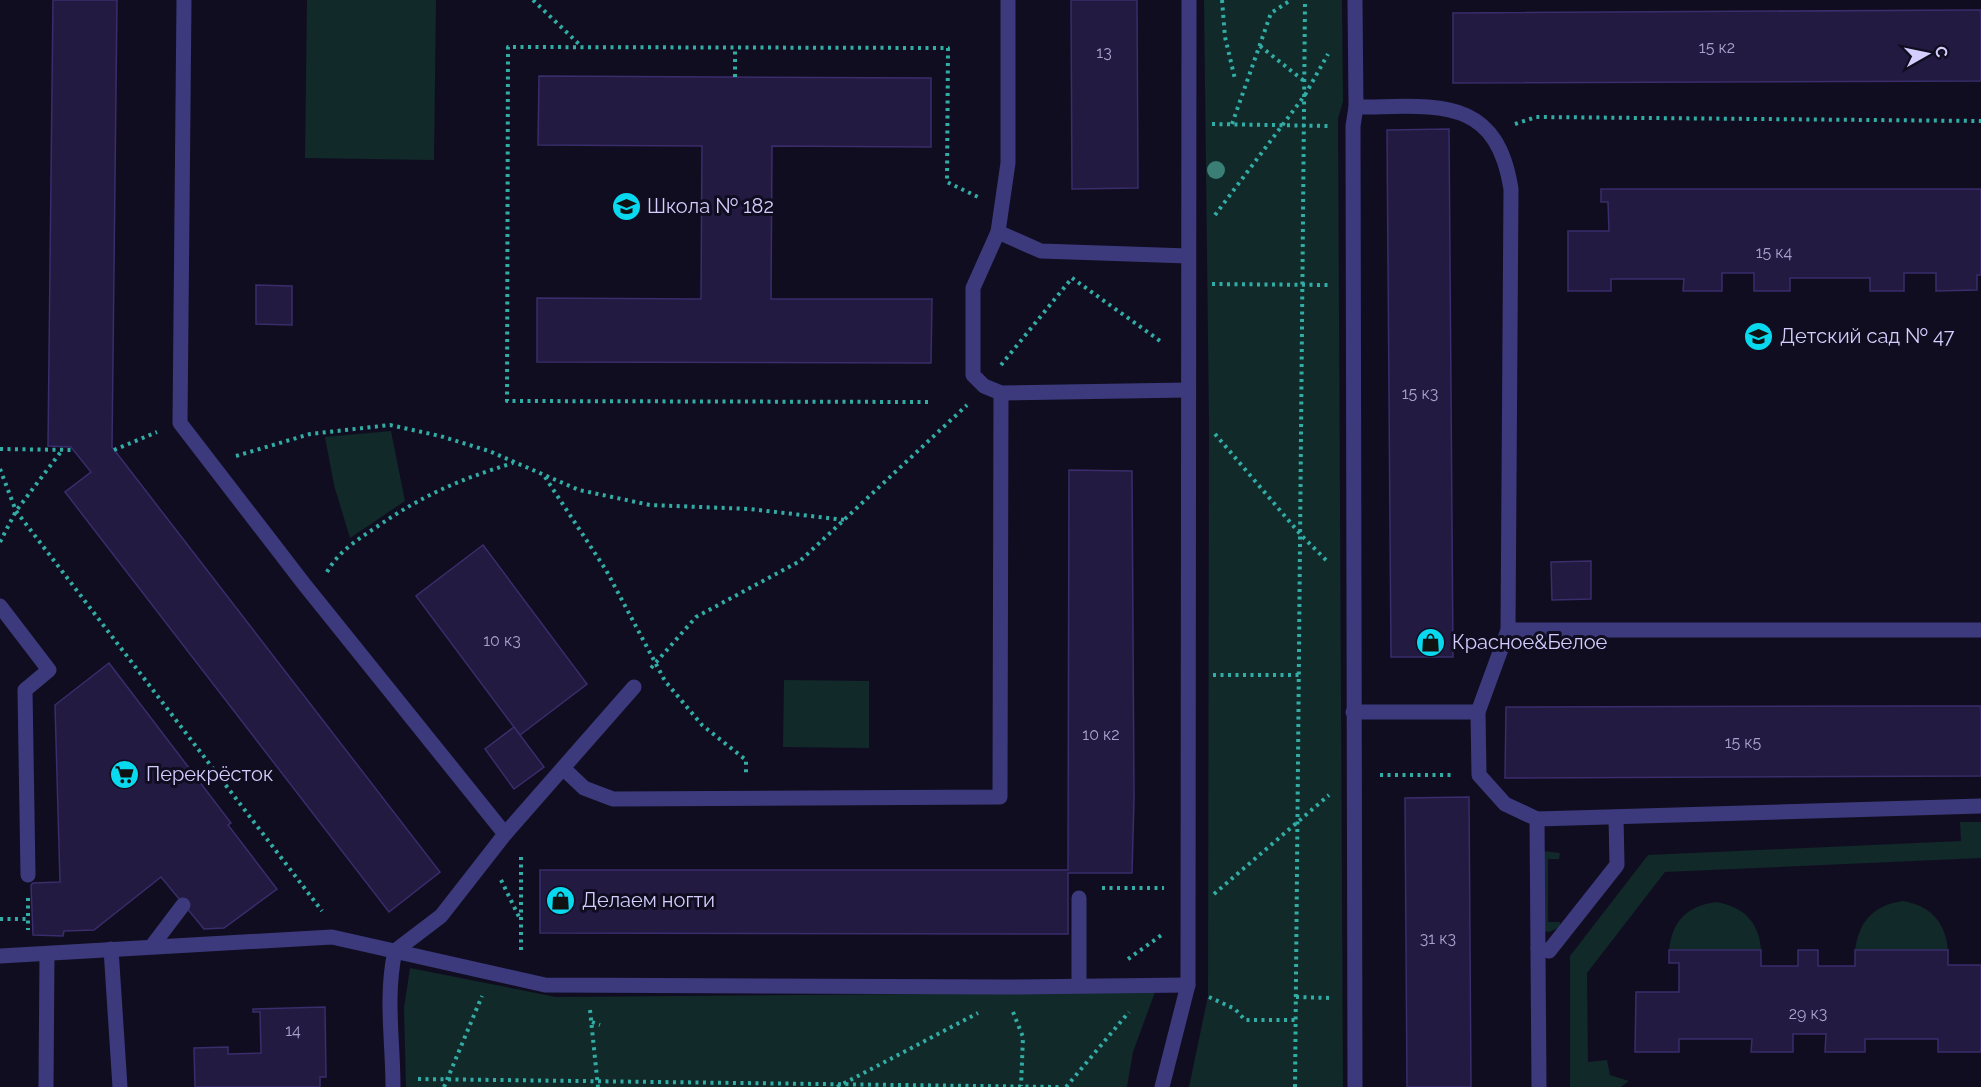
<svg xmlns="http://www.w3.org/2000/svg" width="1981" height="1087" viewBox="0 0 1981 1087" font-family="Raleway,sans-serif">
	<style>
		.green { fill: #112929 }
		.building { fill: #221a40; stroke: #392d6b; stroke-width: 1.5 }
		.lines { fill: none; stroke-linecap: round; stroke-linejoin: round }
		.path { stroke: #32ada6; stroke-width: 4; stroke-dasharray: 3 4.5; stroke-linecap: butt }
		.lane { stroke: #3c3a7d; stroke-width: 15 }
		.tree { fill: #3b7e75 }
		.labels { text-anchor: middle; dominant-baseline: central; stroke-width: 6; stroke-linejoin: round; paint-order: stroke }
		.number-label { font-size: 16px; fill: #a7a1ce }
		.poi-label { font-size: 20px; fill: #d3cefd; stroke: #110d20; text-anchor: start }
	</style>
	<rect width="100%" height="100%" fill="#110d20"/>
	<g class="green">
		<path d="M307,0H436L434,160L305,158Z"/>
		<path d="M1204,0H1342L1343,101L1338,119L1343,1087H1189L1208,996L1209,426Z"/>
		<path d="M391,431L405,501L350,538L334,485L325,437Z"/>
		<path d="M784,680L869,681V748L783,747Z"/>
		<path d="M1960,822H1981V858L1665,872L1587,973L1588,1062L1607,1060L1610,1075L1629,1081L1621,1087H1570V956L1648,855L1961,841Z"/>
		<path d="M1543,851L1560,853L1559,859H1548V922H1560V927L1549,932L1543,931Z"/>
		<path d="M1903,901C1931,906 1945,922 1948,950H1855C1859,921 1874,905 1903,901Z"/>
		<path d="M1716,902C1744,907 1759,922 1761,950H1669C1672,921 1687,906 1716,902Z"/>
		<path d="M410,968L556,997L1155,992L1133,1052L1127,1087H406L404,1008Z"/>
	</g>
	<g class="building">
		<path d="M53,0H117L112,447L440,872L389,912L65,492L91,472L71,447L48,446Z"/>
		<path d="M1071,0H1137L1138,188L1072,189Z"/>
		<path d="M1973,10H1981V81L1453,83V13Z"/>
		<path d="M539,76L931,78V147L772,146L771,299H932L931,363L537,362V298L701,299L702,146L538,145Z"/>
		<path d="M1449,129L1453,657H1391L1387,130Z"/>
		<path d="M1601,189H1981V275H1977V290L1936,291V273H1904V291H1870V278H1790V291H1754V273H1722V291H1683L1684,279H1611V291H1568V231H1609L1608,202H1601Z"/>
		<path d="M256,285L292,286V325L256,324Z"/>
		<path d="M1069,470L1132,471L1134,799L1132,873H1068V934L540,933V870H1068Z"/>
		<path d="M483,545L587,684L520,735L416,596Z"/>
		<path d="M1591,561V599L1552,600L1551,562Z"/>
		<path d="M109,663L231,823L228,825L277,889L224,928L204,929L161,877L94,930L64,931L63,936L33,935L31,885L33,883L60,882L55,705Z"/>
		<path d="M1915,706H1981V776L1505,778L1506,707Z"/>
		<path d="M514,727L544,767L514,789L485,749Z"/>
		<path d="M1469,797L1471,1087H1407L1405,798Z"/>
		<path d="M1669,950H1761V966H1798V950H1818V966H1855V950H1948V965H1981V1052H1938V1039H1865V1052H1825L1826,1034H1793V1052H1751L1752,1039H1679V1052H1635L1636,992H1679V963H1669Z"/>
		<path d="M325,1007L326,1077H320V1087H195L194,1048L228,1047V1054L261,1053L260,1012H253V1009Z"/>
	</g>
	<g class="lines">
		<g class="path">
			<path d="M533,0L582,47"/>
			<path d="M1222,0L1225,37L1235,79"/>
			<path d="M1260,46L1304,81"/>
			<path d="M735,77V47"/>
			<path d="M1212,124L1328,126"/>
			<path d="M1232,124L1271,13L1291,0"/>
			<path d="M1515,124L1536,117L1981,121"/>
			<path d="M1215,215L1305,95L1328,54"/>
			<path d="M1072,278L1163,343"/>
			<path d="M1212,284L1328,285"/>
			<path d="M1001,365L1072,278"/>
			<path d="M928,402L507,401L508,47L948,48L947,182L978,197"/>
			<path d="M1215,434L1301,535L1327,561"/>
			<path d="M0,449L73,450"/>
			<path d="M114,450L157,432"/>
			<path d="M236,456L310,434L390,425L440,436L489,451L579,490L650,505L750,509L845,520"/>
			<path d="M0,469L16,511L322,911"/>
			<path d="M545,477L606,570L665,681L702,725L746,760V774"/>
			<path d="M0,542L16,511L63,449"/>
			<path d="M327,572C338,552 357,540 375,528C423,495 458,480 513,463"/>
			<path d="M651,668L696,617L800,561L967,405"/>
			<path d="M1213,675H1300"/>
			<path d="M1380,775H1454"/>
			<path d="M521,857V954"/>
			<path d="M501,880L520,919"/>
			<path d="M1102,888H1164"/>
			<path d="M1214,894L1329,795"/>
			<path d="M28,898V930"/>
			<path d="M0,919H28"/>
			<path d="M1128,959L1163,934"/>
			<path d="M1209,997L1235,1009L1245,1020H1296"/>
			<path d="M1296,997L1331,998"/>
			<path d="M590,1010L598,1087"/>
			<path d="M1013,1012L1023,1037L1021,1086"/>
			<path d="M592,1022L600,1025"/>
			<path d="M418,1079L1059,1087"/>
			<path d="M444,1087L482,996"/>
			<path d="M837,1087L978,1013"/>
			<path d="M1066,1087L1129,1012"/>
			<path d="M1295,1087L1305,0"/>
		</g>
		<g class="lane">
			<path d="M184,0L180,423L304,584L505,834"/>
			<path d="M1008,0V163L998,232L973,288V375L984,386L1001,393L1188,390"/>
			<path d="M1356,107C1434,107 1496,93 1511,189L1508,630L1478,712L1479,775L1505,804L1537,819L1539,1087"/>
			<path d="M998,232L1041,251L1188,256"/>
			<path d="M0,606L49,670L25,690L28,875"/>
			<path d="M1508,630H1981"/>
			<path d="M1353,712H1478"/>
			<path d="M563,768L584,788L613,799L1000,797L1001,393"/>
			<path d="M1537,819L1981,806"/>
			<path d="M152,946L183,905"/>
			<path d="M1538,948L1549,951L1617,865L1616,817"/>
			<path d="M111,949L120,1087"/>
			<path d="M0,956L332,937L545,985L1008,987L1188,985"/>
			<path d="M1079,985V898"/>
			<path d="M46,1087L47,954"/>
			<path d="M393,1087C393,1041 385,997 395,951L441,916L505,834L634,687"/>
			<path d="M1162,1087L1188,985L1189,0"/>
			<path d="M1355,1087L1353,126L1356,107L1355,0"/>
		</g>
	</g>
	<circle class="tree" cx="1216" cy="170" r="9"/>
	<defs>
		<symbol id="school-disc" viewBox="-11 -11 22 22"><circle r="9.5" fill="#08d9ef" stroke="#110d20"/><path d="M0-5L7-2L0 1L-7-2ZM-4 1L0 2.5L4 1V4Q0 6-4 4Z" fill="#111"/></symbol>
		<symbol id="shop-disc" viewBox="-11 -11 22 22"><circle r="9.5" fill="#08d9ef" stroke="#110d20"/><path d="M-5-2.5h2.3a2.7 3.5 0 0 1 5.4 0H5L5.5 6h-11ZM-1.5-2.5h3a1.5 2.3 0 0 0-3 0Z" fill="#111"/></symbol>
		<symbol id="supermarket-disc" viewBox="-11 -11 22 22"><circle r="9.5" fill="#08d9ef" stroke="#110d20"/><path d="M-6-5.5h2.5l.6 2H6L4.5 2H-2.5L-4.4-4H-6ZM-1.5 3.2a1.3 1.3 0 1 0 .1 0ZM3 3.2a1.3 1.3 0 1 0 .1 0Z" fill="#111"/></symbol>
	</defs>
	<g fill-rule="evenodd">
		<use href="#school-disc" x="610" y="190" width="33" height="33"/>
		<use href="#school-disc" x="1742" y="320" width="33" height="33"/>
		<use href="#shop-disc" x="1414" y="626" width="33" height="33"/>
		<use href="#supermarket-disc" x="108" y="758" width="33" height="33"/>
		<use href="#shop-disc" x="544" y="884" width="33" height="33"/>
	</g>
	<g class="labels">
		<g class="number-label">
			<text x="1717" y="47">15 к2</text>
			<text x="1104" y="52">13</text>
			<text x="1774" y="252">15 к4</text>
			<text x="1420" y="393">15 к3</text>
			<text x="502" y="640">10 к3</text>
			<text x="1101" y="734">10 к2</text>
			<text x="1743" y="742">15 к5</text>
			<text x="1438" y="938">31 к3</text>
			<text x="1808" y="1013">29 к3</text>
			<text x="293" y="1030">14</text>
		</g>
		<g class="poi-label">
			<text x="647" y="206">Школа № 182</text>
			<text x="1780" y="336">Детский сад № 47</text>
			<text x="1452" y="642">Красное&amp;Белое</text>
			<text x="146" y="774">Перекрёсток</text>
			<text x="582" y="900">Делаем ногти</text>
		</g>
	</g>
	<g transform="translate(1927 54) rotate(81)" stroke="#110d20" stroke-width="4.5" paint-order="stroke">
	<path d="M0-4.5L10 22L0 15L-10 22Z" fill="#d3cefd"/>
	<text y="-9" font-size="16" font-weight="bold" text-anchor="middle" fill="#d3cefd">С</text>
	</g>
</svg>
